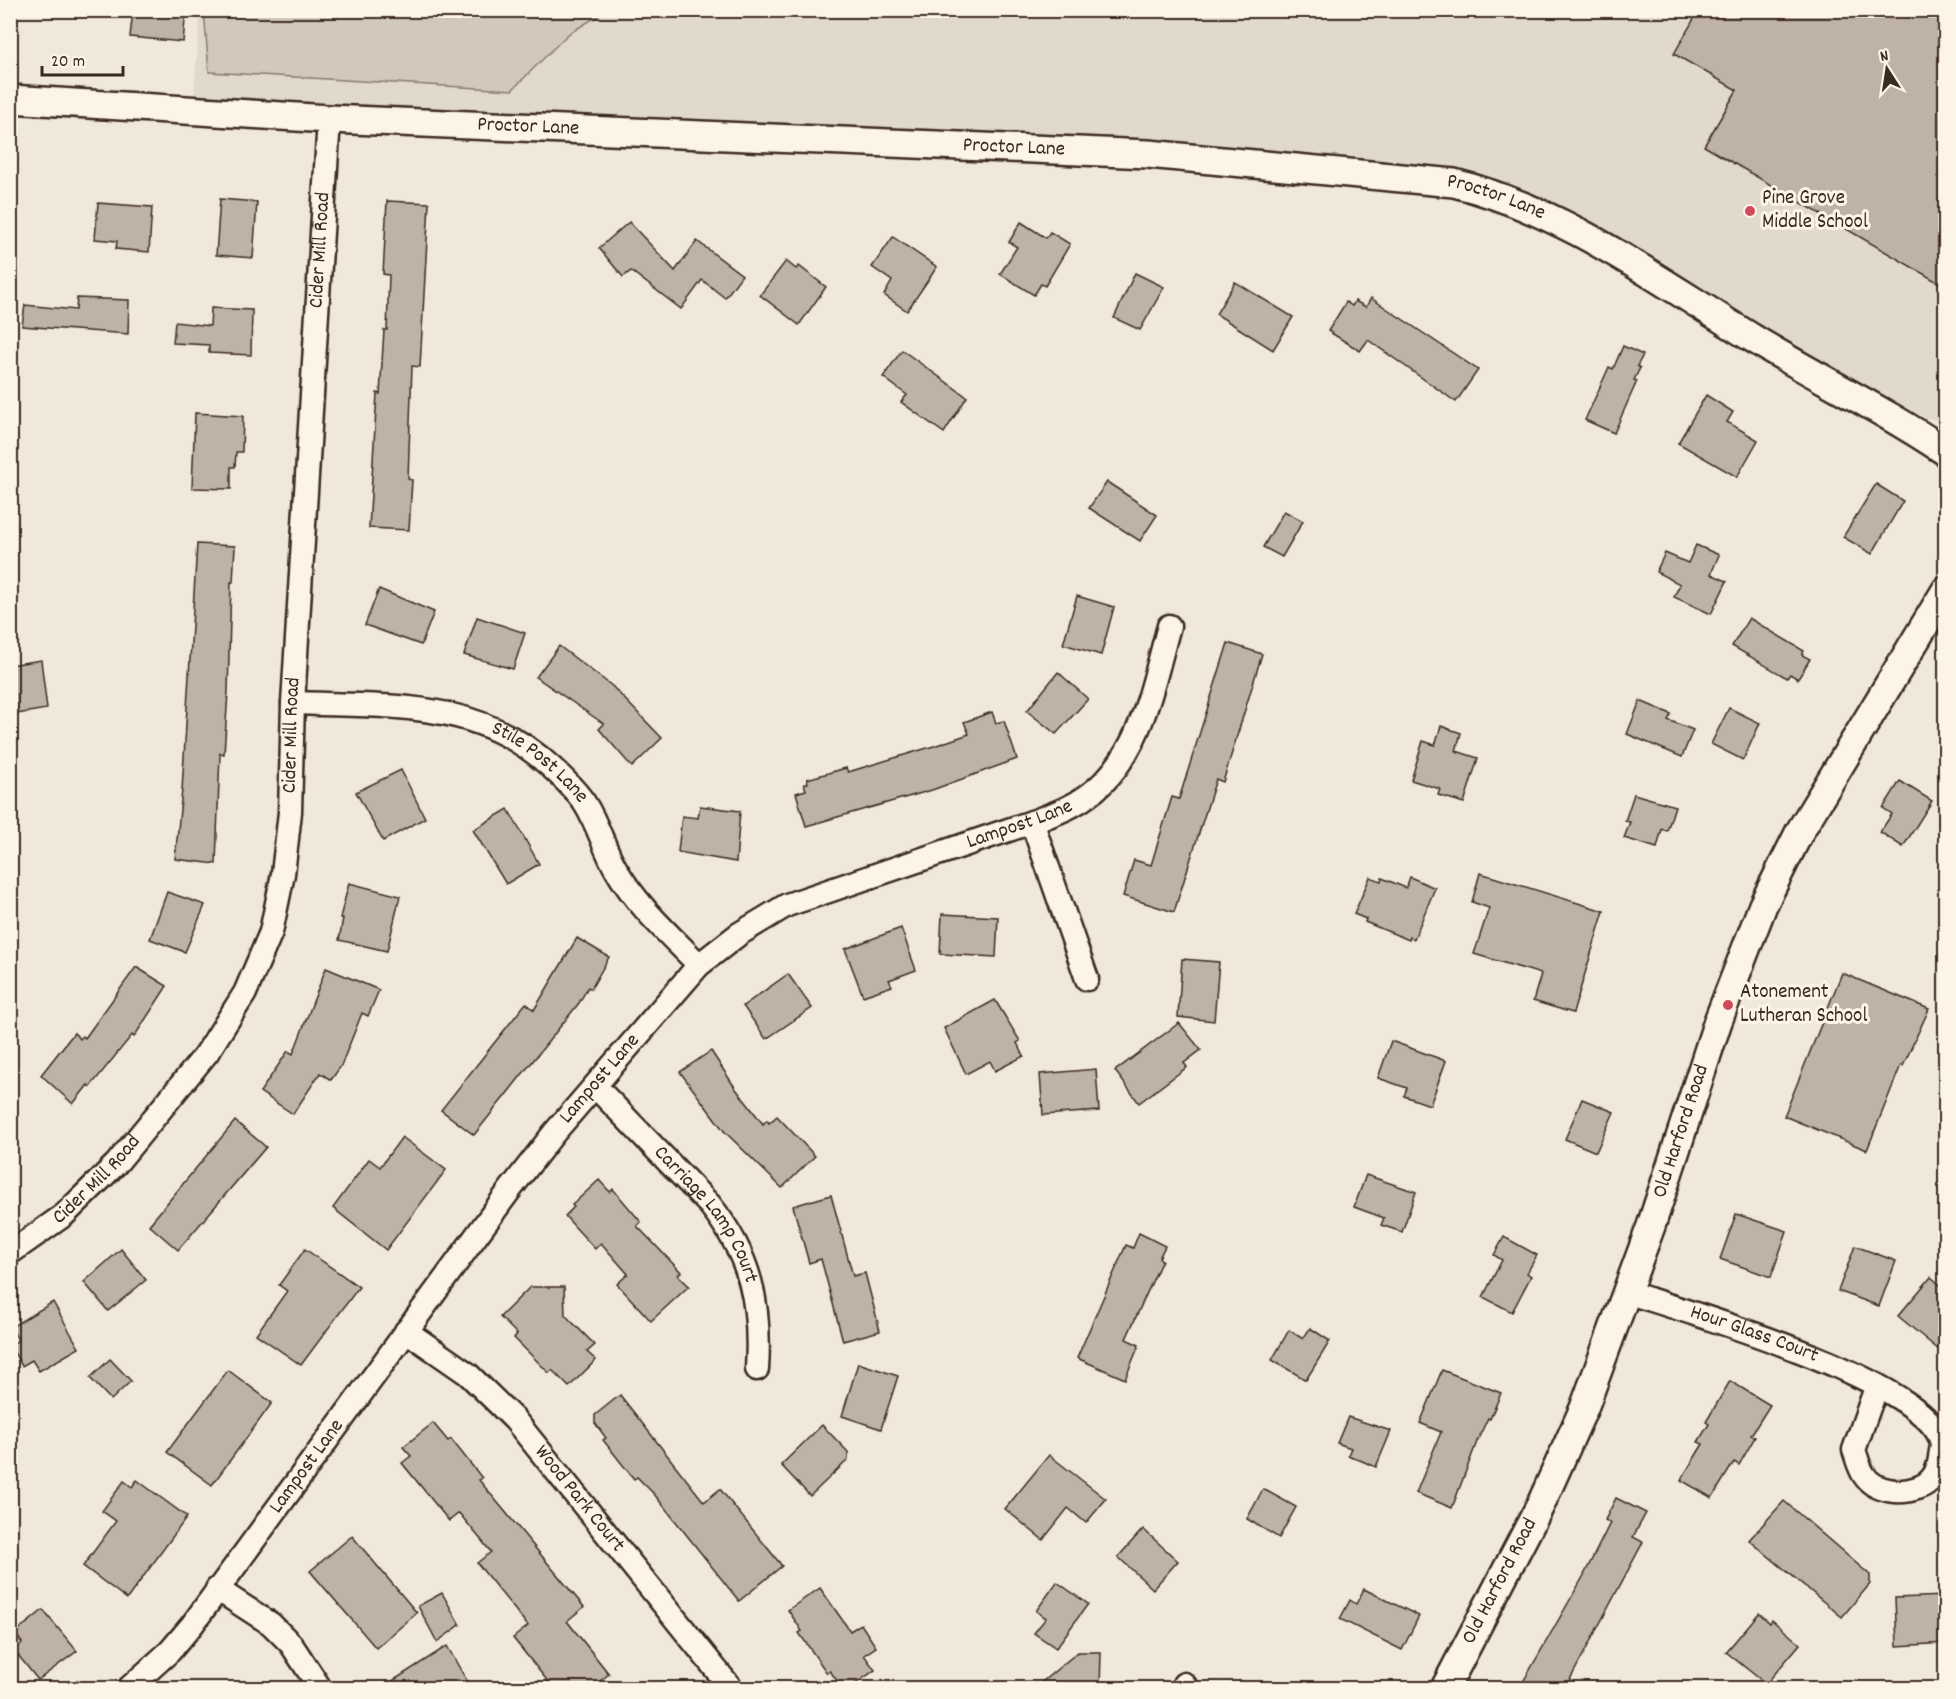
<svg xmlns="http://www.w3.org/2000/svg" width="1956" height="1699" viewBox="0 0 1956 1699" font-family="Dekko,sans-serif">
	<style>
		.built { fill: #e1d9c9 }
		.green { fill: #d2c9ba; stroke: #867a6c; stroke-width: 1.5 }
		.building { fill: #beb3a4; stroke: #3b2a1e; stroke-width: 1.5 }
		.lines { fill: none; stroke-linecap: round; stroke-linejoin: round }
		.minor-casing { stroke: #3b2a1e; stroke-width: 27 }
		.tertiary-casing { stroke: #3b2a1e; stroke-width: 32 }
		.minor { stroke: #fcf5e5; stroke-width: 22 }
		.tertiary { stroke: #fcf5e5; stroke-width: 27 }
		.poi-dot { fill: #d1495b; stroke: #fcf5e5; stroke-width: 2 }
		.labels { text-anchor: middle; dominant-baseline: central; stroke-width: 6; stroke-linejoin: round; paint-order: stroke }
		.street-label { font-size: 21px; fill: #3b2a1e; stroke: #fcf5e5 }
		.poi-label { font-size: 21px; fill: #3b2a1e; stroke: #fcf5e5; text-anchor: start }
	</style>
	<rect width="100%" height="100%" fill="#f0e9d9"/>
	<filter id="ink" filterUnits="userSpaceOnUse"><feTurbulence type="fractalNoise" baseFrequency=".0167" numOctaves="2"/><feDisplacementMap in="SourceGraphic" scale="12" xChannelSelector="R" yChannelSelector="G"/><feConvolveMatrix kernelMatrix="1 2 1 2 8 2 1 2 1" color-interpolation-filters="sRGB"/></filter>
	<g filter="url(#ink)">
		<path class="built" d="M200,11H1945V422L1926,418L1452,178L194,98Z"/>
		<path class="green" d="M602,11L603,13L568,34L512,90L209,72L204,11Z"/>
		<g class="building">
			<path d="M133,10H186L183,42L130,37Z"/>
			<path d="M1699,10H1946V287L1704,146L1737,90L1674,54Z"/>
			<path d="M220,199L257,202L253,258L216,255Z"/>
			<path d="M387,201L429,203L420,367L412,366L408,479L412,480L409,530L369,528L377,393L380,394L384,330H387L389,275L383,274Z"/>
			<path d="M98,203L152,207L149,252L116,249L117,241L95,239Z"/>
			<path d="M629,222L675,271L697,241L742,275L725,298L702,280L681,309L631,271L623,277L599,248Z"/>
			<path d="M1021,222L1046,238L1050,232L1070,244L1045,286L1041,284L1034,295L1000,274L1017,247L1009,242Z"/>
			<path d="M893,237L937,267L907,311L884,295L892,281L872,267Z"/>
			<path d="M786,261L796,269L799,266L826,287L799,325L760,295Z"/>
			<path d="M1135,273L1164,287L1140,330L1114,318Z"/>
			<path d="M1235,282L1293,317L1273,350L1216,314Z"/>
			<path d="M77,298L129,300L128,334L22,326L25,305L76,310Z"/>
			<path d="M1371,298L1478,370L1456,402L1368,340L1360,351L1328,331L1346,302L1352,306L1355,301L1366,307Z"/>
			<path d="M211,308L252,310L251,355L209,353V345L173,343L175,322L210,326Z"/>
			<path d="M1623,346L1643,355L1637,366L1640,368L1634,380L1637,381L1614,433L1585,420L1609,367L1613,369Z"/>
			<path d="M902,350L967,397L944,433L901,402L907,395L883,377Z"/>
			<path d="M1706,395L1733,412L1727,422L1758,440L1737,477L1678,443Z"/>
			<path d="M195,413L243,416L242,452H236L235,467H231V489L192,488Z"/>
			<path d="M1107,482L1157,515L1140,541L1089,508Z"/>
			<path d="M1876,484L1903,501L1872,554L1843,537Z"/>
			<path d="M1284,511L1303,521L1282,557L1263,547Z"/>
			<path d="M197,544L235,546L233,582H231L228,692L224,754L220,753L216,864L175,859L182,790Z"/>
			<path d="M1696,545L1719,555L1711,574L1727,581L1711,614L1674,597L1680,584L1656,572L1665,553L1688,563Z"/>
			<path d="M379,589L434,612L421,645L365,625Z"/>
			<path d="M1077,596L1114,607L1101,655L1063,644Z"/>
			<path d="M477,617L525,633L513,669L464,655Z"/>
			<path d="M1749,618L1804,651L1802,655L1810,659L1798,679L1790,674L1787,678L1732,646Z"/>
			<path d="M1228,643L1262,654L1223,782L1216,779L1174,912L1123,896L1134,860L1151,865L1172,797L1179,799Z"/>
			<path d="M559,646L612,686L662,738L632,767L599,729L604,724L536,677Z"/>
			<path d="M41,660L47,709L10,715V665Z"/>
			<path d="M1058,672L1088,699L1056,734L1027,711Z"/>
			<path d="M1640,701L1671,714L1668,720L1693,730L1682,757L1627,734Z"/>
			<path d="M1729,708L1760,723L1743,760L1711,744Z"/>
			<path d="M992,712L996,723L1004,721L1017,759L932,790L806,826L796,793L806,790L804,784L808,783L807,779L846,768L848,772L934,746L969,734L964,722Z"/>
			<path d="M1441,726L1461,733L1456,751L1478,758L1464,803L1438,795L1440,789L1411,780L1423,741L1435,745Z"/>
			<path d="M401,770L425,818L383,841L356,792Z"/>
			<path d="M1900,781L1932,801L1903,847L1880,832L1892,814L1883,808Z"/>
			<path d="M1634,794L1675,806L1667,831L1662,829L1657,848L1624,838L1630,822L1625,821Z"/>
			<path d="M700,806L740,811L736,862L678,852L682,816L698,818Z"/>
			<path d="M508,809L539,864L506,884L473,830Z"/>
			<path d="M1480,873L1604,911L1573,1013L1533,1001L1541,974L1474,954L1489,908L1472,902Z"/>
			<path d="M1370,877L1381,881L1382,878L1406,888L1410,877L1435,888L1414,939L1410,937L1409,940L1365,922L1366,919L1354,914Z"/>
			<path d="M349,883L400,896L387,951L339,940L343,918H340Z"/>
			<path d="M167,892L205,905L185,952L150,939Z"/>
			<path d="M942,914L998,917L996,957L940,954Z"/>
			<path d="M901,928L916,970L889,980L892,986L863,996L845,949Z"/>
			<path d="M577,938L609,957L591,989L588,987L579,1003L474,1135L441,1110L526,1003L534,1010Z"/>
			<path d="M1182,959L1219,962L1214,1021L1178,1017Z"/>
			<path d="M136,967L167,986L134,1037L132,1035L90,1087L88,1085L73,1104L41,1075L74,1033L80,1039L83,1036L85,1038Z"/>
			<path d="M326,968L379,990L368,1016L362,1013L341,1066L331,1080L320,1073L293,1114L260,1092L288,1051L293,1054Z"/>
			<path d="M1842,973L1929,1009L1903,1066L1901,1065L1867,1150L1784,1116Z"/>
			<path d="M788,974L812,1008L766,1039L743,1006Z"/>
			<path d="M995,1000L1020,1041L1017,1043L1024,1056L995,1071L990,1061L966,1074L944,1028Z"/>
			<path d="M1179,1023L1201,1050L1184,1063L1187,1067L1139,1103L1115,1071Z"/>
			<path d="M1391,1041L1446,1061L1430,1105L1404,1096L1407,1088L1378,1078Z"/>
			<path d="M711,1051L736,1089L763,1124L767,1120L769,1123L777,1116L815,1156L782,1188L724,1131L680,1072Z"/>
			<path d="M1096,1069L1099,1111L1043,1115L1040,1074Z"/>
			<path d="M1582,1099L1614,1112L1596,1152L1565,1139Z"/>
			<path d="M235,1121L266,1147L178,1250L149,1225Z"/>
			<path d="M402,1137L446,1170L386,1250L333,1208L369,1159L380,1167Z"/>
			<path d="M1366,1175L1416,1192L1402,1232L1381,1225L1384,1218L1354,1207Z"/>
			<path d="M599,1180L610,1192L613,1189L641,1222L637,1226L681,1272L678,1275L689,1286L651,1321L617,1284L628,1274L601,1243L595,1249L565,1216L574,1207L572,1205Z"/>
			<path d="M831,1195L853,1276L865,1273L880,1331L843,1341L821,1259L809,1263L793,1206Z"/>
			<path d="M1736,1214L1787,1231L1771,1277L1720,1259Z"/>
			<path d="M1139,1233L1165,1246L1159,1258L1162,1260L1126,1339L1139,1345L1125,1379L1077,1358L1126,1245L1133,1248Z"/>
			<path d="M1504,1237L1537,1255L1527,1273L1531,1276L1512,1312L1483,1297L1502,1260L1494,1255Z"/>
			<path d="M1855,1246L1896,1261L1879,1306L1838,1291Z"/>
			<path d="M121,1249L146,1280L108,1311L84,1282Z"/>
			<path d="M305,1249L359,1287L301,1365L256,1334L287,1291L279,1285Z"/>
			<path d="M1931,1277L1946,1290V1356L1898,1316Z"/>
			<path d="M530,1287H564L565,1315L595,1345L587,1352L596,1360L569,1387L552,1370L549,1373L514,1338L517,1334L500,1317Z"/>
			<path d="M53,1302L79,1348L39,1371L32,1360L22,1366L10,1346L18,1340L11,1327Z"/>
			<path d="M1310,1328L1330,1341L1306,1380L1272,1360L1289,1330L1303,1339Z"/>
			<path d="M110,1359L131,1381L111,1400L90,1378Z"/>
			<path d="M858,1363L898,1376L881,1429L842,1416Z"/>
			<path d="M228,1370L272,1403L212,1485L167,1452Z"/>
			<path d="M1442,1370L1501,1393L1490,1419L1488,1418L1478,1439L1452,1508L1416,1493L1441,1432L1420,1423Z"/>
			<path d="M1730,1381L1770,1405L1751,1435L1755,1437L1739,1465L1734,1462L1712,1498L1681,1480L1703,1444L1698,1442L1709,1424L1706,1422Z"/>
			<path d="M620,1395L704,1502L720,1489L782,1566L739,1601L654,1494L637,1477L634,1479L603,1440L606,1438L595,1423V1415Z"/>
			<path d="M1348,1417L1391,1431L1376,1467L1348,1455L1351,1448L1337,1443Z"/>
			<path d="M433,1423L448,1441L451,1439L482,1478L479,1480L584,1607L567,1621L609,1674L590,1689H554L513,1638L528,1626L477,1563L491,1552L459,1513L449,1521L402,1463L411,1456L403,1447Z"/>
			<path d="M822,1425L848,1452V1460L810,1496L781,1465Z"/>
			<path d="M1049,1455L1106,1499L1086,1523L1068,1508L1043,1540L1005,1509Z"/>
			<path d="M137,1480L187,1517L127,1599L83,1566L116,1521L102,1511L124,1481L132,1487Z"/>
			<path d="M1263,1489L1296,1507L1279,1538L1247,1519Z"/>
			<path d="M1616,1498L1646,1513L1633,1537L1643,1542L1565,1689H1519L1583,1577L1610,1523L1605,1520Z"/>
			<path d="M1784,1501L1870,1575V1584L1842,1617L1749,1540Z"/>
			<path d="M1143,1529L1178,1561L1153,1589L1118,1557Z"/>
			<path d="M352,1536L417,1613L376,1648L310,1571Z"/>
			<path d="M1057,1582L1088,1604L1056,1648L1034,1633L1046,1618L1036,1611Z"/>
			<path d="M820,1588L850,1631L861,1624L876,1647L864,1655L875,1670L848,1689H843L830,1671L827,1673L799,1633L802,1631L788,1610Z"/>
			<path d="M1364,1589L1419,1616L1402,1650L1340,1619L1350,1600L1356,1604Z"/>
			<path d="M442,1593L460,1625L437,1642L418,1606Z"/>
			<path d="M1946,1596V1643L1897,1646L1895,1598Z"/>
			<path d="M43,1610L77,1651L38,1680L14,1650L22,1643L15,1633Z"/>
			<path d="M1759,1613L1770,1623L1772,1620L1800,1644L1766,1684L1726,1652Z"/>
			<path d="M447,1646L467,1681L454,1689H380Z"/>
			<path d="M1078,1652H1101L1100,1688L1037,1686Z"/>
		</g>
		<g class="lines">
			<defs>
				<g id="minor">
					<path id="s1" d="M293,703C386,707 478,698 551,767C563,778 576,790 585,804C598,824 604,849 616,869C637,906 670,935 699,965"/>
					<path d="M1032,822L1087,979"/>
					<path id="s2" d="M595,1086L710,1205C751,1256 761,1305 757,1369"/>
					<path id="s3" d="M10,1253L64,1215L117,1163L207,1053L245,993L271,932L283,874L290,812L293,703L329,119"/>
					<path id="s4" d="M1627,1292C1686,1312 1931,1381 1942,1444C1942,1448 1940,1454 1940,1458C1938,1472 1931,1484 1917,1488C1901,1494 1875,1492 1864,1475C1859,1468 1857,1458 1854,1450L1877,1385"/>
					<path id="s5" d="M406,1331L468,1374L515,1420L731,1688"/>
					<path d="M217,1589L271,1624L291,1644L320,1688"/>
					<path d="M1184,1684L1187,1688"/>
					<path id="s6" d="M129,1688L170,1651L192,1625L509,1191L554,1133L699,965L739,934L787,905L1032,822C1045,817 1058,813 1071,806C1139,771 1150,693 1169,626"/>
				</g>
				<g id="tertiary">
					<path id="s7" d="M10,99L329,119L1148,154L1454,183C1568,212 1655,279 1754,339C1817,378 1885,410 1946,452"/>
					<path id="s8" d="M1445,1688L1540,1506L1584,1408L1651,1226L1718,1021L1763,905L1800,831L1946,590"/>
				</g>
			</defs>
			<use href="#minor" class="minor-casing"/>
			<use href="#tertiary" class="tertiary-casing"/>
			<use href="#minor" class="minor"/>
			<use href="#tertiary" class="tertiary"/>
		</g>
	</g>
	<g class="poi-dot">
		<circle cx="1750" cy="211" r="6"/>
		<circle cx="1728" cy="1005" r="6"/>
	</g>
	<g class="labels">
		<g class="street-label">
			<text stroke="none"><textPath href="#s7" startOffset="519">Proctor Lane</textPath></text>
			<text stroke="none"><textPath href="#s7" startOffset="1005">Proctor Lane</textPath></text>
			<text stroke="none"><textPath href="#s7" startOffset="1491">Proctor Lane</textPath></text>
			<text stroke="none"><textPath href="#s3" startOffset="1104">Cider Mill Road</textPath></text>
			<text stroke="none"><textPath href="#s3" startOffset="618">Cider Mill Road</textPath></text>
			<text stroke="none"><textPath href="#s1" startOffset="261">Stile Post Lane</textPath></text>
			<text stroke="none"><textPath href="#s6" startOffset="1275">Lampost Lane</textPath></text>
			<text stroke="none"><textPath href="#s6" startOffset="771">Lampost Lane</textPath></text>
			<text stroke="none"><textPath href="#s8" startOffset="606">Old Harford Road</textPath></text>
			<text stroke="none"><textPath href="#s3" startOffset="114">Cider Mill Road</textPath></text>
			<text stroke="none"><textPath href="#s2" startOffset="171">Carriage Lamp Court</textPath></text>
			<text stroke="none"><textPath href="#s4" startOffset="134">Hour Glass Court</textPath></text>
			<text stroke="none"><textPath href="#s6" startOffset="285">Lampost Lane</textPath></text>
			<text stroke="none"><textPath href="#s5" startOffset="243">Wood Park Court</textPath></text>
			<text stroke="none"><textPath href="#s8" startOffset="120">Old Harford Road</textPath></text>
		</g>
		<g class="poi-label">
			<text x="1762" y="199">Pine Grove<tspan x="1762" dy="24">Middle School</tspan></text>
			<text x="1740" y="993">Atonement<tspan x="1740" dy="24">Lutheran School</tspan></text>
		</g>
	</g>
	<rect width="1956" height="1699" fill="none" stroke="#fcf5e5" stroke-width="36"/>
	<rect x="18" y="18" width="1920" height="1663" fill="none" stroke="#3b2a1e" stroke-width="2" filter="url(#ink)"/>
	<g transform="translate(1887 69) rotate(348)" stroke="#fcf5e5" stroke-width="4.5" paint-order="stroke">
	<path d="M0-4.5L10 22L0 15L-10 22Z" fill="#3b2a1e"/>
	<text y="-9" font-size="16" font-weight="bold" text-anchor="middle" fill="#3b2a1e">N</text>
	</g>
	<path d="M42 66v9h81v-9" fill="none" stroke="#3b2a1e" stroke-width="3"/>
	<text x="51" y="66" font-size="18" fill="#3b2a1e" stroke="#fcf5e5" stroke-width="4.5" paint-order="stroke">20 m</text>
</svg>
